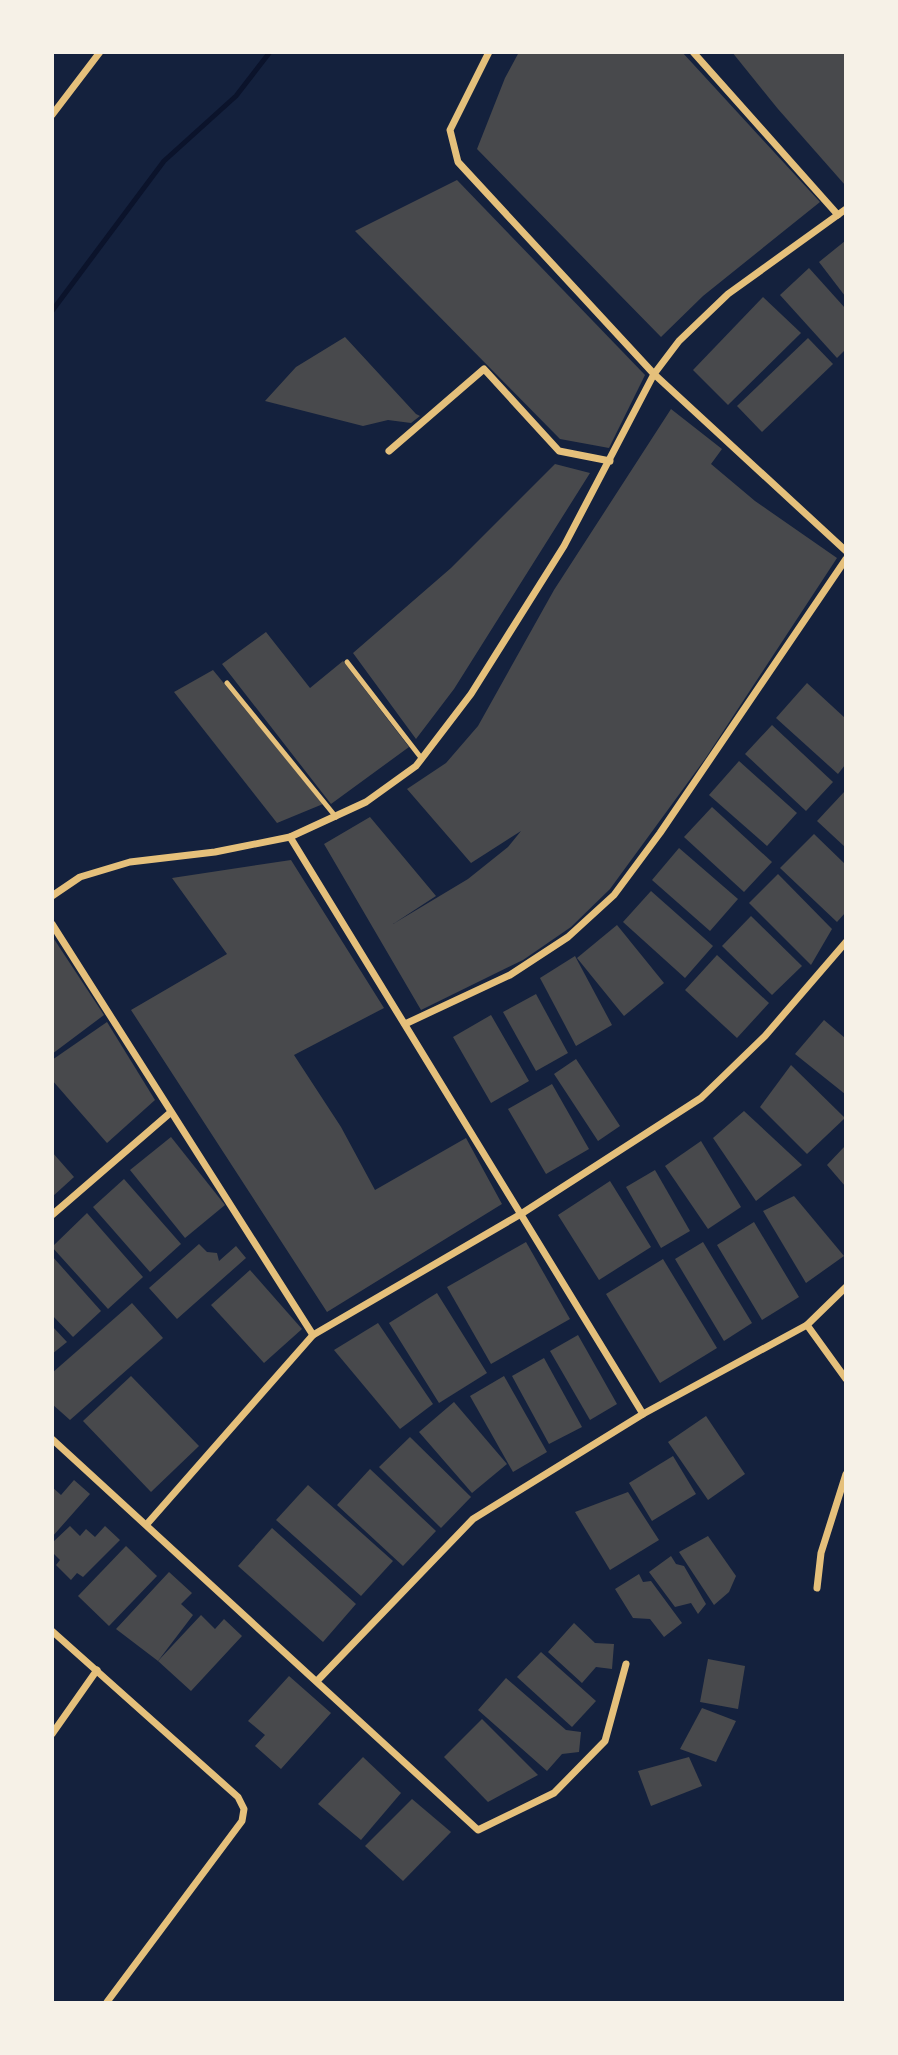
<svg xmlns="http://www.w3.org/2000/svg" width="898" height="2055" viewBox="0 0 898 2055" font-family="Ubuntu,sans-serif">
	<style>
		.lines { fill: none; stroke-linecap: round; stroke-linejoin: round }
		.stream { stroke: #0b132b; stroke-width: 5 }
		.building { fill: #48494c }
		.service { stroke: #e5c07b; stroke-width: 5 }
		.minor { stroke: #e5c07b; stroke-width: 7 }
	</style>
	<rect width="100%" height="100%" fill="#14213d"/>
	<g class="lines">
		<path class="stream" d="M52,311L164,161L236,96L270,52"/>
	</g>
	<g class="building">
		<path d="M519,52H682L820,202L703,296L661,337L477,149L505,78Z"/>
		<path d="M732,52H845V185L778,109Z"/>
		<path d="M457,180L645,375L609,448L560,439L355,231Z"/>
		<path d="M845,241V296L819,262Z"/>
		<path d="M809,268L845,308V350L837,358L780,295Z"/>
		<path d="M763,297L801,333L728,405L693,370Z"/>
		<path d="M345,337L416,414L420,416L411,423L388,420L363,426L265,401L296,367Z"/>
		<path d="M808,338L833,364L762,432L737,406Z"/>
		<path d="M671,409L722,449L711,464L755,501L837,558L705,759L610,889L571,927L523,960L421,1010L324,844L370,817L436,896L393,924L468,879L508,847L521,831L471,863L407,789L446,763L478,726L554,590Z"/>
		<path d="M555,464L590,473L454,689L416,739L353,653L451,568Z"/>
		<path d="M266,632L310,688L343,661L409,747L331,804L222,664Z"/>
		<path d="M213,670L323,804L277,823L174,692Z"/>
		<path d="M807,683L845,718V765L838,774L776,718Z"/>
		<path d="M772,725L833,782L806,811L745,754Z"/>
		<path d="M739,761L797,813L767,846L709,795Z"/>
		<path d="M845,791V847L817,821Z"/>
		<path d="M712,807L772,862L744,892L684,837Z"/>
		<path d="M814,834L845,864V913L837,922L780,868Z"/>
		<path d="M679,848L738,899L710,931L652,880Z"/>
		<path d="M291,860L384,1008L294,1055L341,1127L375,1190L466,1138L502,1204L327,1312L131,1010L227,954L172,878Z"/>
		<path d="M778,874L832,929L811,965L749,903Z"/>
		<path d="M651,891L713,946L685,978L623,922Z"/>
		<path d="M751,916L802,966L772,995L722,946Z"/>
		<path d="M617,925L664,983L624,1016L577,958Z"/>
		<path d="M52,936L104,1015L52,1054Z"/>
		<path d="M717,955L769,1003L737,1038L685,990Z"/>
		<path d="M575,956L612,1025L576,1046L540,978Z"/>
		<path d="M536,994L568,1053L536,1071L503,1012Z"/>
		<path d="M491,1015L529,1081L491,1103L453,1037Z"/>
		<path d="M824,1020L845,1038V1094L795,1054Z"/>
		<path d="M107,1022L155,1100L107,1143L52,1080V1060Z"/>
		<path d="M576,1059L620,1126L598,1141L554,1074Z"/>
		<path d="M791,1065L845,1118L807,1154L760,1107Z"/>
		<path d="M552,1084L589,1149L546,1174L508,1109Z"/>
		<path d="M744,1111L802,1165L756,1201L713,1138Z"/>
		<path d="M171,1137L225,1205L185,1238L130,1170Z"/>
		<path d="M701,1141L741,1207L708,1229L665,1166Z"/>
		<path d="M845,1146V1186L827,1165Z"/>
		<path d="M52,1152L74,1177L52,1197Z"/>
		<path d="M655,1170L690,1231L661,1248L626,1187Z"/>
		<path d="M124,1179L181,1244L150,1272L93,1207Z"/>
		<path d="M610,1181L651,1247L599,1280L558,1215Z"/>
		<path d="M794,1196L844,1256L806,1283L763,1211Z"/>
		<path d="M87,1213L143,1277L108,1309L52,1247Z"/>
		<path d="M754,1222L799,1297L762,1320L717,1245Z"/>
		<path d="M526,1242L570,1319L491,1364L447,1287Z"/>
		<path d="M703,1242L752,1323L724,1341L675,1259Z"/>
		<path d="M199,1244L207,1252L217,1253L219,1261L236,1246L246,1258L177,1319L149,1288Z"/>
		<path d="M52,1256L101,1311L73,1337L52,1315Z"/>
		<path d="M663,1259L717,1348L660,1383L606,1294Z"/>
		<path d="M250,1270L302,1329L264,1363L211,1305Z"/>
		<path d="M437,1293L487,1373L439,1403L389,1323Z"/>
		<path d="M132,1303L163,1338L70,1420L52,1404V1373Z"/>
		<path d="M378,1323L433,1404L400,1429L334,1350Z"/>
		<path d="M52,1326L67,1342L52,1354Z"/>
		<path d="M578,1335L617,1404L590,1420L550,1351Z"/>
		<path d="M544,1358L582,1427L549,1444L512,1376Z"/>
		<path d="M131,1376L199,1446L151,1492L83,1421Z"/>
		<path d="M504,1376L547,1452L513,1472L470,1396Z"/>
		<path d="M454,1402L507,1464L472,1493L419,1432Z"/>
		<path d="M706,1416L745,1474L708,1500L668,1442Z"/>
		<path d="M410,1437L471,1497L441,1528L379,1467Z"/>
		<path d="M673,1456L696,1494L652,1521L629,1483Z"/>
		<path d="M370,1469L436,1531L403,1566L337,1505Z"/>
		<path d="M74,1480L90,1494L52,1537V1487L61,1495Z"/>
		<path d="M308,1485L393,1561L361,1596L276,1520Z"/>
		<path d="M628,1492L659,1540L610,1570L575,1512Z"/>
		<path d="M70,1526L80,1536L86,1529L95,1537L105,1526L120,1540L83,1577L77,1573L71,1580L56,1565L60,1560L52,1552V1543Z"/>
		<path d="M272,1528L356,1604L323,1642L238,1566Z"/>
		<path d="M708,1536L736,1576L729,1592L714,1605L679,1552Z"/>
		<path d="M126,1546L157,1576L109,1626L78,1596Z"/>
		<path d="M671,1556L676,1564L684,1566L706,1604L698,1614L691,1603L675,1607L649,1572Z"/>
		<path d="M169,1572L192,1593L181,1604L193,1615L158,1661L116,1629Z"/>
		<path d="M639,1574L643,1582L651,1581L682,1623L664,1637L650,1619L633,1618L615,1589Z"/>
		<path d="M201,1615L215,1629L224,1619L242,1636L191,1691L158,1661Z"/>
		<path d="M574,1623L595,1643L614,1644L612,1669L596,1667L582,1683L548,1652Z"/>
		<path d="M541,1652L596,1701L572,1727L517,1677Z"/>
		<path d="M708,1659L745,1666L738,1709L700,1702Z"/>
		<path d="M289,1676L331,1713L281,1769L255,1746L265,1735L248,1721Z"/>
		<path d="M506,1678L566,1730L581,1732L579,1752L562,1754L547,1771L478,1710Z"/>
		<path d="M702,1708L736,1721L716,1762L680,1749Z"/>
		<path d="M482,1719L538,1775L488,1802L444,1757Z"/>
		<path d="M363,1757L401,1793L361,1840L318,1804Z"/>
		<path d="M689,1757L702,1786L651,1806L638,1771Z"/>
		<path d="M412,1799L451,1832L403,1881L365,1846Z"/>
	</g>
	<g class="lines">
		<g class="service">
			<path d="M347,662L422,759"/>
			<path d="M227,683L336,817"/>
		</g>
		<g class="minor">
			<path d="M489,52L450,130L458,162L654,374L846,551"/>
			<path d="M693,52L838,215"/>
			<path d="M52,115L100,52"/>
			<path d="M389,451L484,369L559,451L610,461"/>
			<path d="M290,837L643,1414"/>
			<path d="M52,896L80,877L130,862L215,852L290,837L366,802L416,766L471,694L564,546L654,374L679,341L728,294L846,209"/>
			<path d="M52,924L313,1335"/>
			<path d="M405,1024L510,975L568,937L614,895L660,833L846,559"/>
			<path d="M52,1215L170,1113"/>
			<path d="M807,1325L846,1379"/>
			<path d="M52,1439L478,1830L554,1793L605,1741L626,1664"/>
			<path d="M147,1524L313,1335L521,1214L701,1098L765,1036L846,942"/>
			<path d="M817,1588L821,1553L846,1474"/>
			<path d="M52,1631L238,1797L244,1809L242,1821L107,2002"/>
			<path d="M318,1680L473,1519L643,1414L807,1325L846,1287"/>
			<path d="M52,1734L97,1670"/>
		</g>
	</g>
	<rect width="898" height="2055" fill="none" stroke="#f6f1e7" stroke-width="108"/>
</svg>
